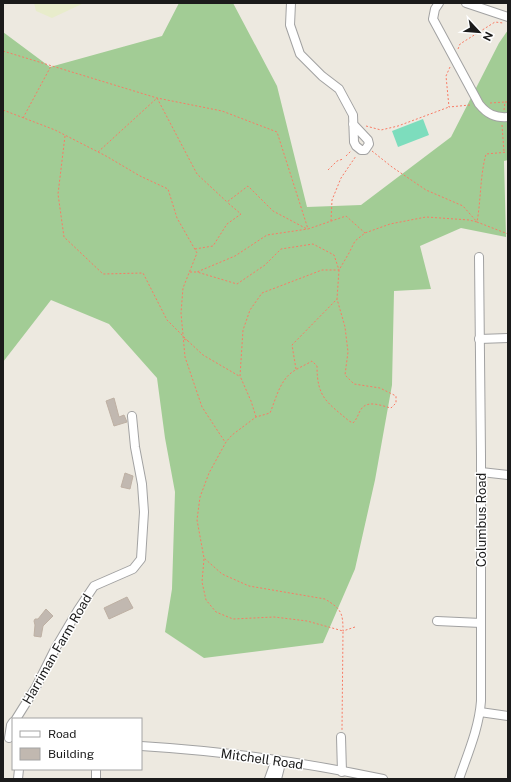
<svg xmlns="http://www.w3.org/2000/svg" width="511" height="782" viewBox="0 0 511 782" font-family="'Public Sans',sans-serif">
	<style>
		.farmland { fill: #e8eccb }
		.forest { fill: #a2cc95 }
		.pitch { fill: #7dddbd }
		.building { fill: #c1b8b0; stroke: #beb0a3 }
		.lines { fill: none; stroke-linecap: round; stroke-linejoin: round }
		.minor-casing { stroke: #a2a2a2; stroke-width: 10 }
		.path { stroke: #f97b65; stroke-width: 1; stroke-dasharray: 2 2; stroke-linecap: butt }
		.minor { stroke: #fff; stroke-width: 8 }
		.labels { text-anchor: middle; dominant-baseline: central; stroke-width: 3; stroke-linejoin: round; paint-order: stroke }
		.street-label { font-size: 13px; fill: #1b1b1b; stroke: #fff }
	</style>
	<rect width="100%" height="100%" fill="#ede9e0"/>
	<path class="farmland" d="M34,3H84L52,18L36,11Z"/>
	<path class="forest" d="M179,3H233L277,86L307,207L361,205L451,137L499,43L508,30V160L504,161L506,237L461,228L420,246L431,289L394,291L392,385L375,480L355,569L323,643L204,658L165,632L172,589L175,492L165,438L157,378L109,324L51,300L3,362V32L50,67L162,36Z"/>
	<path class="pitch" d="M423,119L429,135L398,147L392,131Z"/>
	<g class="building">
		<path d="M114,398L119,417L124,415L127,422L114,426L106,401Z"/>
		<path d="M125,473L133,476L130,489L121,487Z"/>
		<path d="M127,597L133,608L109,619L104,608Z"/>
		<path d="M46,609L53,616L43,626L41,637L34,636L35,625L34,621L35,619H38Z"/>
	</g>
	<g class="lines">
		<defs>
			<g id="minor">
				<path d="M291,3L290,25L300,54L322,76L339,89L353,115L354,142L356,146L361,150H365L369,144L368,140L353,124"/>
				<path d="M439,3L435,9L433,19L479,104C487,114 495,118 508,117"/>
				<path d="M466,3L508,17"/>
				<path d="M479,339L508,338"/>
				<path d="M481,472L508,475"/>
				<path d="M437,621L481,623"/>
				<path d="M480,712L508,716"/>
				<path d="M16,719L36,687L55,649L78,610L94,586L133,569L141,559L144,512L142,484L135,447L132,416"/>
				<path d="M341,737L342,772"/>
				<path d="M9,738L11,725L13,722"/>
				<path d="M141,746C222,751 303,762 383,779"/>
				<path d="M18,779L19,769"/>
				<path d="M96,779V769"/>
				<path d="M269,779L274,765L278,760L280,767L277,779"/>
				<path d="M459,779C468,753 479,728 481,701V456L479,257"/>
			</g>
		</defs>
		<use href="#minor" class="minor-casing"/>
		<g class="path">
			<path d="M458,49L460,44L495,22L503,23"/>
			<path d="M3,51L157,98L222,111L277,132L308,229L346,216L365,233"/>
			<path d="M450,67L446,76L449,107L470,105"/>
			<path d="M490,103L505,102"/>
			<path d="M3,110L55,130L106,156L140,176L168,189L177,218L197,253L183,288L181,313L185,357L202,407L225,442"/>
			<path d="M504,110L505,102H508"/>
			<path d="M23,118L51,66"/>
			<path d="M502,125L504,152"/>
			<path d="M366,126L381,130L398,126L449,107"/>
			<path d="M65,136L58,194L64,237L103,274L143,273L167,320L188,341"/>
			<path d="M372,151L392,167L426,190L463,206L477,222L508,234"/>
			<path d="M98,152L157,98L197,174L227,202L248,186L273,211L307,229"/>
			<path d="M346,156L351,151"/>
			<path d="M328,170L337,161L343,159"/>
			<path d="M331,221L332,200L341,178L356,156"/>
			<path d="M195,249L213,246L227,224L241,214L228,203"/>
			<path d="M190,272H196"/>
			<path d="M184,339L188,341L203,355L239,376"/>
			<path d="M296,369L292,345L337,299"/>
			<path d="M256,417L251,401L240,376L243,330L250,310L262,293L322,270H339L334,255L313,244L281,249L265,265L237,284L197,272L235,256L267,235L308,229"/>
			<path d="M204,559L202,582L206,600L216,612L233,619L274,617L307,621L343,631L342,730"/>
			<path d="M355,627L343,631C343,612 341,609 325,599L249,586L222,574L204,558L197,520L200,497L209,473L226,442L232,435L256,417L270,413C275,401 278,388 286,378C292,370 304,366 312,361L317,366C317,398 327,402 349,421L353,423C358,418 358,413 362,408C369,400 382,406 391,408L396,403V396L380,388L354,384L345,375L348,352L345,327L337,299L339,270L349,253L355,241L365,233L390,224L426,217L469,220L477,222C481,200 480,176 486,154L508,152"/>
		</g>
		<use href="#minor" class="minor"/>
	</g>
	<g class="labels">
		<g class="street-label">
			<text transform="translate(481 520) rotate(-90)">Columbus Road</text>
			<text transform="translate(57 649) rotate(-60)">Harriman Farm Road</text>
			<text transform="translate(262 759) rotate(8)">Mitchell Road</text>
		</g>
	</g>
	<rect width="511" height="782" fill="none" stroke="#1b1b1b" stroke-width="8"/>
	<rect x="12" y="718" width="130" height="52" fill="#ffffff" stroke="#a4a4a4"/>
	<rect x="20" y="731" width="20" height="6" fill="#ffffff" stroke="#a4a4a4"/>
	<text x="48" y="738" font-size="12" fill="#1b1b1b">Road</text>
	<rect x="20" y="748" width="20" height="12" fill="#c1b8b0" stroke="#a4a4a4"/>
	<text x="48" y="758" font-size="12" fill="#1b1b1b">Building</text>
	<g transform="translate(479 32) rotate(116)" stroke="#ffffff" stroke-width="3" paint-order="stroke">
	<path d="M0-3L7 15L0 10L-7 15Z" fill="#1b1b1b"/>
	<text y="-6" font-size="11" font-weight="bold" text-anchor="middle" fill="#1b1b1b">N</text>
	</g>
</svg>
